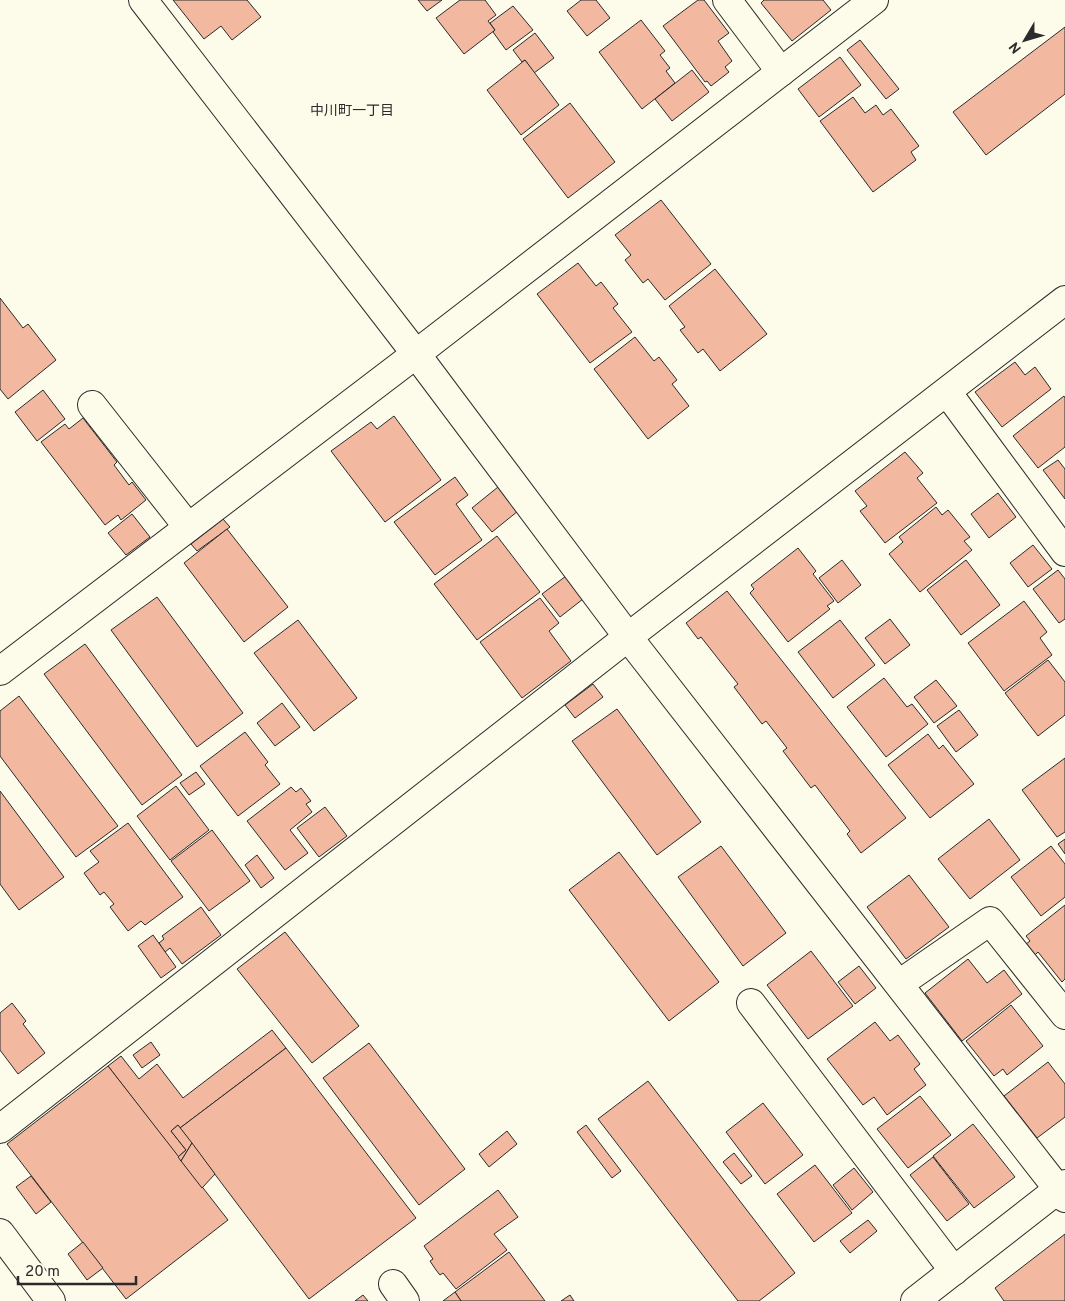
<svg xmlns="http://www.w3.org/2000/svg" width="1065" height="1301" viewBox="0 0 1065 1301" font-family="Overpass,'Noto Sans JP',sans-serif">
	<style>
		.building { fill: #f2b8a0; stroke: #2b2b2b }
		.lines { fill: none; stroke-linecap: round; stroke-linejoin: round }
		.minor-casing { stroke: #2b2b2b; stroke-width: 30 }
		.minor { stroke: #fdfbea; stroke-width: 28 }
		.labels { text-anchor: middle; dominant-baseline: central; stroke-width: 4; stroke-linejoin: round; paint-order: stroke }
		.neighbourhood-label { font-size: 14px; fill: #2b2b2b; stroke: #fdfbea }
	</style>
	<rect width="100%" height="100%" fill="#fdfbea"/>
	<g class="building">
		<path d="M173,0H247L261,17L232,40L221,26L204,39Z"/>
		<path d="M418,0H442L427,11Z"/>
		<path d="M460,0H485L496,15L488,21L495,30L464,54L436,18Z"/>
		<path d="M581,0H596L610,18L587,36L567,11Z"/>
		<path d="M698,0H704L729,33L718,41L732,61L725,67L729,72L711,86L707,81L705,82L663,26Z"/>
		<path d="M764,0H823L831,10L792,41L761,3Z"/>
		<path d="M513,6L533,30L506,50L493,32L495,30L490,23Z"/>
		<path d="M641,20L665,51L660,55L670,68L666,71L675,83L642,109L599,52Z"/>
		<path d="M1065,27V94L986,155L953,112Z"/>
		<path d="M535,33L554,58L534,73L525,60L522,62L513,50Z"/>
		<path d="M860,40L899,89L886,99L847,50Z"/>
		<path d="M840,57L861,85L819,117L798,89Z"/>
		<path d="M525,60L559,105L521,135L487,90Z"/>
		<path d="M692,70L709,92L672,121L655,99Z"/>
		<path d="M853,97L865,113L876,105L883,115L891,109L919,146L911,152L916,160L873,192L820,121Z"/>
		<path d="M570,103L615,162L568,198L523,139Z"/>
		<path d="M661,200L711,264L665,300L648,279L643,283L625,260L631,255L615,235Z"/>
		<path d="M578,263L596,286L601,282L618,304L613,308L632,332L590,363L537,294Z"/>
		<path d="M715,269L767,334L720,371L703,349L698,353L680,330L685,327L669,306Z"/>
		<path d="M0,298L23,328L28,324L56,360L8,399L0,389Z"/>
		<path d="M635,337L654,361L659,357L677,380L672,384L689,406L648,439L594,369Z"/>
		<path d="M1015,362L1025,375L1035,367L1051,389L1002,427L975,392Z"/>
		<path d="M43,390L65,419L37,441L15,412Z"/>
		<path d="M1064,396L1065,398V447L1038,468L1013,436Z"/>
		<path d="M394,416L441,480L385,522L331,451L371,422L377,429Z"/>
		<path d="M83,418L117,462L114,465L129,485L132,482L146,500L121,520L118,515L105,525L41,442L65,424L69,429Z"/>
		<path d="M905,452L923,473L917,478L937,503L885,543L860,511L867,506L855,491Z"/>
		<path d="M1058,460L1065,469V499L1043,470Z"/>
		<path d="M455,477L468,495L456,504L482,540L435,575L394,522Z"/>
		<path d="M498,487L518,511L492,532L472,508Z"/>
		<path d="M998,493L1016,517L989,538L971,514Z"/>
		<path d="M936,507L942,515L948,510L970,537L964,541L972,550L920,592L889,554L903,542L899,537Z"/>
		<path d="M132,514L150,537L126,555L108,533Z"/>
		<path d="M223,519L230,527L197,551L191,544Z"/>
		<path d="M227,529L288,607L244,642L184,563Z"/>
		<path d="M497,536L540,592L477,640L434,584Z"/>
		<path d="M1033,545L1052,569L1028,587L1010,563Z"/>
		<path d="M798,548L816,571L813,574L834,601L827,606L830,609L788,642L750,593L754,589L751,585Z"/>
		<path d="M842,560L861,585L838,603L819,578Z"/>
		<path d="M966,560L1000,605L961,635L927,590Z"/>
		<path d="M1058,570L1065,579V619L1059,623L1033,589Z"/>
		<path d="M566,576L583,599L560,617L542,594Z"/>
		<path d="M727,591L906,818L861,853L847,834L850,831L815,785L811,788L783,751L787,748L766,721L762,724L734,687L738,684L701,637L698,639L686,623Z"/>
		<path d="M157,597L243,713L197,747L111,630Z"/>
		<path d="M540,598L559,623L549,631L571,661L522,698L480,642Z"/>
		<path d="M1024,601L1047,632L1040,638L1052,655L1004,691L968,643Z"/>
		<path d="M890,619L910,645L885,664L865,638Z"/>
		<path d="M298,620L357,698L314,731L254,653Z"/>
		<path d="M840,620L875,665L833,698L798,652Z"/>
		<path d="M85,644L182,775L142,805L44,674Z"/>
		<path d="M1048,660L1065,682V715L1038,736L1005,693Z"/>
		<path d="M884,678L907,707L912,704L928,724L886,757L847,707Z"/>
		<path d="M936,680L957,706L934,723L914,697Z"/>
		<path d="M593,684L603,697L575,718L565,705Z"/>
		<path d="M19,696L118,826L76,857L0,756V711Z"/>
		<path d="M282,703L300,727L275,746L257,723Z"/>
		<path d="M617,709L701,822L657,855L572,741Z"/>
		<path d="M959,710L978,735L956,752L937,726Z"/>
		<path d="M245,732L268,762L265,765L280,784L238,816L200,766Z"/>
		<path d="M928,734L939,749L943,745L974,784L930,818L888,765Z"/>
		<path d="M1065,758V832L1057,837L1022,790Z"/>
		<path d="M196,772L205,784L189,795L180,783Z"/>
		<path d="M176,786L209,830L170,860L137,816Z"/>
		<path d="M291,787L296,792L301,788L311,801L306,804L312,812L290,830L308,853L285,870L247,821Z"/>
		<path d="M0,791L64,877L19,910L0,884Z"/>
		<path d="M325,807L347,836L319,857L297,828Z"/>
		<path d="M989,819L1020,860L970,899L938,859Z"/>
		<path d="M128,823L183,897L145,925L141,921L128,931L110,907L114,904L104,892L100,895L84,873L99,862L90,851Z"/>
		<path d="M212,830L250,881L209,911L171,861Z"/>
		<path d="M1065,839V854L1058,844Z"/>
		<path d="M721,846L786,933L743,966L678,877Z"/>
		<path d="M1051,846L1065,864V897L1041,916L1011,877Z"/>
		<path d="M619,852L719,982L669,1021L569,890Z"/>
		<path d="M257,855L274,878L261,888L245,865Z"/>
		<path d="M909,875L949,927L906,959L867,907Z"/>
		<path d="M1065,905V979L1062,982L1038,952L1035,955L1026,944L1030,941L1026,936Z"/>
		<path d="M201,907L221,935L182,964L170,948L165,952L159,943L164,939L162,936Z"/>
		<path d="M285,932L359,1026L312,1063L237,969Z"/>
		<path d="M153,935L176,967L161,978L138,946Z"/>
		<path d="M811,951L853,1006L808,1039L767,985Z"/>
		<path d="M968,959L987,983L1004,970L1022,994L962,1041L925,993Z"/>
		<path d="M859,966L876,988L855,1004L838,982Z"/>
		<path d="M12,1003L26,1021L23,1024L45,1053L18,1074L0,1050V1013Z"/>
		<path d="M1011,1005L1043,1046L1007,1075L1003,1069L994,1076L966,1041Z"/>
		<path d="M875,1022L890,1041L898,1035L920,1064L914,1069L926,1085L887,1115L874,1097L863,1105L827,1059Z"/>
		<path d="M272,1030L286,1048L180,1128L178,1125L171,1131L186,1150L178,1157L108,1066L121,1056L139,1079L157,1064L183,1098Z"/>
		<path d="M151,1042L160,1055L142,1068L133,1055Z"/>
		<path d="M369,1043L465,1169L419,1205L323,1078Z"/>
		<path d="M286,1048L416,1218L309,1299L180,1128Z"/>
		<path d="M1048,1062L1065,1084V1117L1037,1138L1004,1096Z"/>
		<path d="M108,1066L228,1220L126,1299L7,1144Z"/>
		<path d="M648,1081L795,1273L759,1301H738L598,1119Z"/>
		<path d="M920,1096L951,1135L908,1168L877,1129Z"/>
		<path d="M763,1103L803,1155L765,1184L726,1132Z"/>
		<path d="M973,1124L1015,1177L974,1208L933,1156Z"/>
		<path d="M178,1125L192,1143L181,1161L178,1157L186,1150L171,1131Z"/>
		<path d="M586,1125L621,1171L612,1178L577,1132Z"/>
		<path d="M507,1131L517,1144L489,1167L479,1154Z"/>
		<path d="M192,1143L215,1174L202,1188L181,1161Z"/>
		<path d="M734,1153L752,1176L741,1184L723,1162Z"/>
		<path d="M933,1157L969,1204L947,1221L910,1175Z"/>
		<path d="M815,1165L852,1213L814,1242L777,1194Z"/>
		<path d="M854,1168L873,1192L852,1210L833,1185Z"/>
		<path d="M31,1176L51,1202L36,1214L16,1187Z"/>
		<path d="M498,1190L518,1217L494,1234L507,1250L456,1289L443,1273L440,1275L436,1270L430,1261L433,1259L424,1246Z"/>
		<path d="M868,1220L877,1231L850,1253L840,1241Z"/>
		<path d="M1065,1234V1301H1004L995,1288Z"/>
		<path d="M83,1242L103,1268L87,1280L68,1254Z"/>
		<path d="M509,1252L545,1301H461L455,1292Z"/>
		<path d="M455,1292L461,1301H443Z"/>
		<path d="M363,1295L368,1301H355Z"/>
		<path d="M570,1295L574,1301H561Z"/>
	</g>
	<g class="lines">
		<defs>
			<g id="minor">
				<path d="M143,0L416,354L628,637L1065,1198"/>
				<path d="M727,0L781,72"/>
				<path d="M947,392L1065,552"/>
				<path d="M92,405L188,527"/>
				<path d="M0,671L416,354L874,0"/>
				<path d="M899,984L990,921L1065,1015"/>
				<path d="M751,1003L954,1271"/>
				<path d="M0,1129L628,637L1065,300"/>
				<path d="M0,1233L51,1301"/>
				<path d="M393,1284L405,1301"/>
				<path d="M915,1301L1065,1184"/>
			</g>
		</defs>
		<use href="#minor" class="minor-casing"/>
		<use href="#minor" class="minor"/>
	</g>
	<g class="labels">
		<g class="neighbourhood-label">
			<text x="352" y="111">中川町一丁目</text>
		</g>
	</g>
	<g transform="translate(1025 40) rotate(232)" stroke="#fdfbea" stroke-width="4" paint-order="stroke">
	<path d="M0-4L9 19L0 12L-9 19Z" fill="#2b2b2b"/>
	<text y="-8" font-size="14" font-weight="bold" text-anchor="middle" fill="#2b2b2b">N</text>
	</g>
	<path d="M18 1276v8h118v-8" fill="none" stroke="#2b2b2b" stroke-width="2.5"/>
	<text x="25" y="1276" font-size="15" fill="#2b2b2b" stroke="#fdfbea" stroke-width="4" paint-order="stroke">20 m</text>
</svg>
